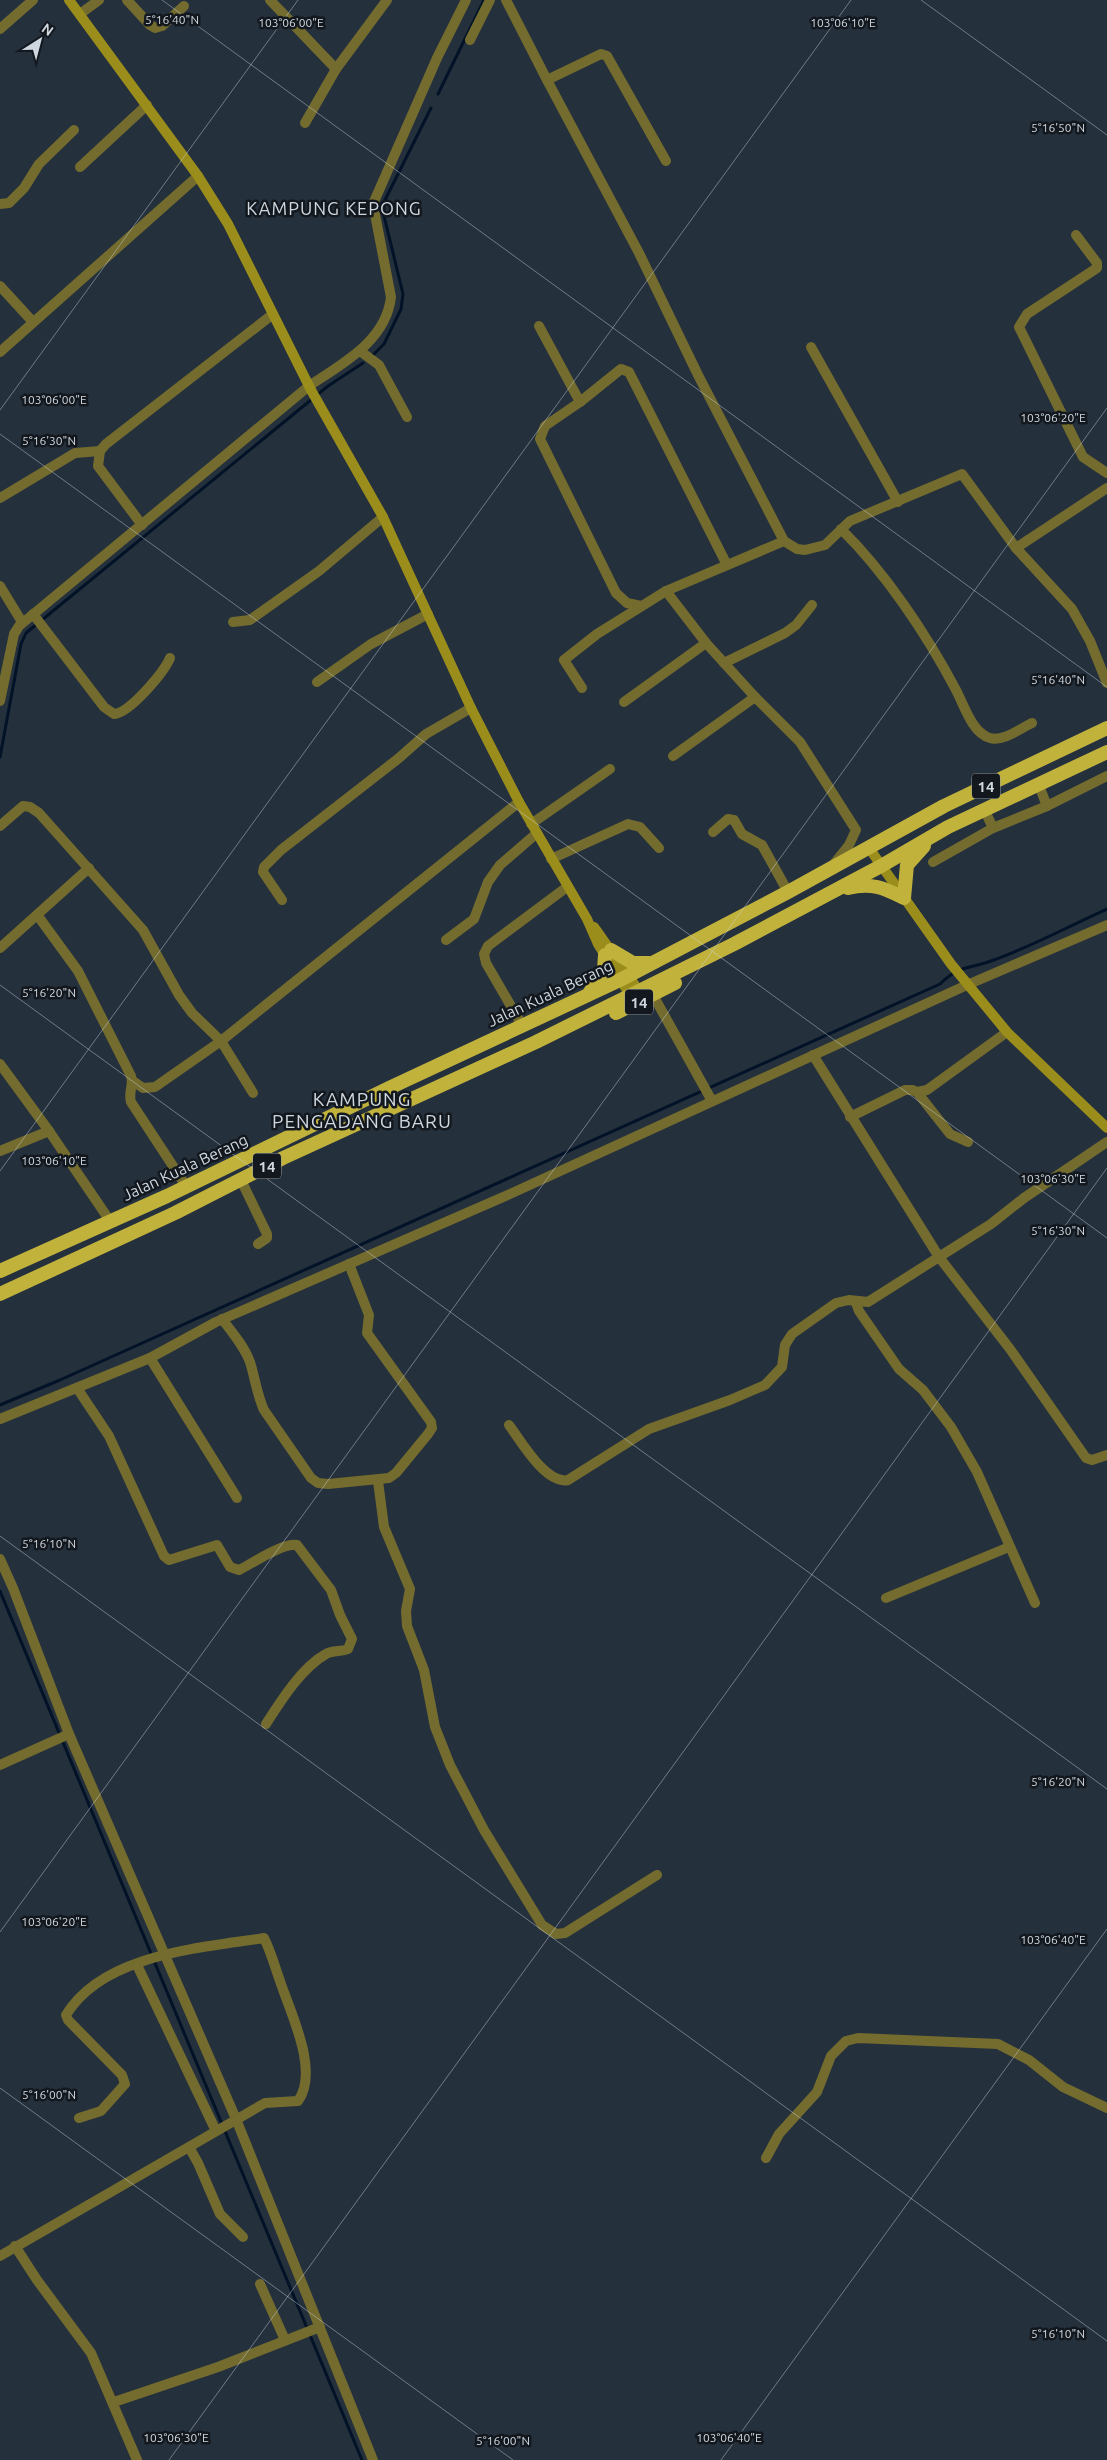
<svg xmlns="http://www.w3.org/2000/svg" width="1107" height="2460" viewBox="0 0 1107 2460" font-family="Ubuntu,sans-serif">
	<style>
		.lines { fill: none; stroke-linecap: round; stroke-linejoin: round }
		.stream { stroke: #021328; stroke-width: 3 }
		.minor { stroke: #736c2e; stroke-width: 10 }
		.secondary { stroke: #9a8d1c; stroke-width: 10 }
		.trunk { stroke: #c1b23c; stroke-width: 14 }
		.ticks { fill: none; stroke: #cfd7df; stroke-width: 1; stroke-opacity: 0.45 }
		.labels { text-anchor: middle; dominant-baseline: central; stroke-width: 5; stroke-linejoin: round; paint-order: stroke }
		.shield { fill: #13181e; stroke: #979ea5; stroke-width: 1 }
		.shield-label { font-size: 15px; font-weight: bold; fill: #cfd7df }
		.street-label { font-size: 16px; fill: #cfd7df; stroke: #13181e }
		.neighbourhood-label { font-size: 18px; letter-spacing: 1px; fill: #cfd7df; stroke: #13181e }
		.quarter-label { font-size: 19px; letter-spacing: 1px; fill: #cfd7df; stroke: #13181e }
		.ticks-label { font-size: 12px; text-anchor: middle; fill: #cfd7df; stroke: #13181e; stroke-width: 5; stroke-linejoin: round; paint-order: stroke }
	</style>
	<rect width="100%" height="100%" fill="#25303d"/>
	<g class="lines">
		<g class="stream">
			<path d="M438,94L484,0"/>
			<path d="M371,357L384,344L401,309L403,294L384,216V202L431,108"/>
			<path d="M0,757L21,644L26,633L328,386L363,363"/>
			<path d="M0,1405L60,1380L940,984C959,965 969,969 991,961C1031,947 1069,926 1107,909"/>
			<path d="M0,1591L362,2460"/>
		</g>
		<g class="minor">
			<path d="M127,0L150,25L155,28L162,26L184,6"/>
			<path d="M270,0L336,69L387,0"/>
			<path d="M506,0L547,80L601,54L607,56L666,161"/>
			<path d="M80,14L99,0"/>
			<path d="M0,29L33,0"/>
			<path d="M470,40L490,0"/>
			<path d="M547,80L639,253L698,375L784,541L797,549L805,550L825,545L850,521L962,474L1016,548L1072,609L1090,641L1107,683"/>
			<path d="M305,123L336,69"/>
			<path d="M80,167L147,105"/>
			<path d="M0,204L9,203L24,188L39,164L74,130"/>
			<path d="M1076,235L1097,263V268L1027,314L1019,327L1083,457L1107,473"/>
			<path d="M0,286L33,322"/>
			<path d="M539,326L580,402"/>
			<path d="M811,347L898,502"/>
			<path d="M360,351L379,365L407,417"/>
			<path d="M0,352L198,176"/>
			<path d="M0,498L75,453L100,451"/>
			<path d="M142,525L98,466L100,451L106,444L273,314"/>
			<path d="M841,529C885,572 927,635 956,690C964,705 972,733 990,738C1003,742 1021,728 1032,723"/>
			<path d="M1016,548L1107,488"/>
			<path d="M0,586L22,622"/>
			<path d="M666,591L706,643L755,697L800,742L856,830L849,845L833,865"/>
			<path d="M641,606L627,603L616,593L540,439L545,426L580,402L621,369L629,372L727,565"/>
			<path d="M33,614L104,707L114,714C130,713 164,672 170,658"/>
			<path d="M233,622L250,620L319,571L383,517"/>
			<path d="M724,663L785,633L796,625L812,605"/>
			<path d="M317,682L371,644L428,614"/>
			<path d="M582,688L564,660L597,634L666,591L784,541"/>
			<path d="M0,701L14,634L19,626L309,386C343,363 386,341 391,297L373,204L437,58L466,0"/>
			<path d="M624,702L706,643"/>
			<path d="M673,756L755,697"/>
			<path d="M1038,783L1047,806"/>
			<path d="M984,809L993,828"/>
			<path d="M531,824L610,769"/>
			<path d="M0,826L23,806L30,807L39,813L143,930L179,995L192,1013L221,1041L519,802"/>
			<path d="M713,832L728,819L734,820L742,834L762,845L788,892"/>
			<path d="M551,859L628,824L640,827L659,848"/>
			<path d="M933,862L993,828L1047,806L1107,776"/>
			<path d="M282,900L263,872L264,867L281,850L399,758L426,734L471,708"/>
			<path d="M38,916L78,971L131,1076C134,1085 128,1092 131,1102L186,1186"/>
			<path d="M446,940L474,919L488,882L500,865L537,833"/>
			<path d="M0,948L89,868"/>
			<path d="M653,995L712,1101"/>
			<path d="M522,1025L486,963L484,954L488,946L567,887"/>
			<path d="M813,1055L939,1257L1010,1349L1086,1458L1092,1460L1107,1455"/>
			<path d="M0,1064L49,1131L110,1221"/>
			<path d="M133,1081L143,1088L155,1087L221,1041L253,1093"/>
			<path d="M917,1092L927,1090L1007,1032"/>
			<path d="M850,1117L905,1090H912L917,1092L950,1134L968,1142"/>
			<path d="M0,1151L49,1131"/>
			<path d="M241,1180L267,1234V1238L258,1244"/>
			<path d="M856,1303L859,1311L899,1369L923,1390L951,1427L977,1472L1035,1603"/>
			<path d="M222,1319C232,1332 244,1346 250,1362C255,1378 257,1395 264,1410L311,1478L318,1483L328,1484L389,1478L396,1473L428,1434L432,1428L431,1422L367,1333L369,1315L349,1264"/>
			<path d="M150,1358L237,1498"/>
			<path d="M77,1388L109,1436L164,1556L169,1560L217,1545L230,1567L239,1570C253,1563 282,1543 297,1545L331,1590L340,1615L352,1639L348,1649C341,1652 333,1650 326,1654C302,1667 280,1702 266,1724"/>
			<path d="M0,1419L150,1358L216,1322L510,1194L967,985L1107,925"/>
			<path d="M509,1425C521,1441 546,1485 568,1480L649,1429L730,1400L765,1385L782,1367L785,1345L792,1334L836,1303L849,1300L868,1302L991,1224L1024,1198L1107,1142"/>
			<path d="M378,1481L384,1527L410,1589L406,1611L407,1626L424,1670L435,1727L450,1765L484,1830L542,1925L556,1934L565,1933L657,1875"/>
			<path d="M0,1559L13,1588L69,1734L236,2119L373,2460"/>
			<path d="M886,1598L1009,1547"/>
			<path d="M0,1765L69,1734"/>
			<path d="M137,1965L216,2131"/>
			<path d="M189,2147L198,2163L220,2214L243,2237"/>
			<path d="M766,2158L779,2134L817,2092L831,2056L846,2041L858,2038L998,2044L1029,2060L1063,2087L1107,2108"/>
			<path d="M15,2246L37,2280L91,2353L137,2460"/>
			<path d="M0,2256L265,2103L298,2101C320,2071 290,2012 280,1981C275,1967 271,1952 264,1938C200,1948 103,1954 66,2015L68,2020L122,2075L125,2084L101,2111L79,2118"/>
			<path d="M260,2284L285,2340"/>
			<path d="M114,2402L218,2367L320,2327"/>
		</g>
		<g class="secondary">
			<path d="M69,0L198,176L228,224L311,390L383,517L471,708L519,802L587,919L598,944L630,995"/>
			<path d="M869,848L951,964L1007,1032L1107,1128"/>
			<path d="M594,927L639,991"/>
		</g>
		<g class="trunk">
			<path d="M848,888C871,882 884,888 904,898L907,865L924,846"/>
			<path d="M611,950L633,963H649"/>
			<path d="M590,992L604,970L605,955"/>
			<path d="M616,1013L675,983"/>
			<path d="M0,1271L167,1196L389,1088L620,980L788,892L944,806L1107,728"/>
			<path d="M0,1294L175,1213L283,1158L536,1042L734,944L881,866L948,827L1107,752"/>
		</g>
	</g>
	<path class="ticks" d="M162,0L1107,687M921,0L1107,135M0,410L298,0M0,434L1107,1238M0,985L1107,1789M0,1171L851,0M0,1536L1107,2341M0,1932L1107,408M0,2088L513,2460M169,2460L1107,1168M721,2460L1107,1929"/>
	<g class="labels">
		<g class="shield">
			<rect x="972" y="773.5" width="28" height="25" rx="4"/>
			<rect x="625" y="989.5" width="28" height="25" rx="4"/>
			<rect x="253" y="1153.5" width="28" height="25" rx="4"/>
		</g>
		<g class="shield-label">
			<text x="986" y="786">14</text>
			<text x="639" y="1002">14</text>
			<text x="267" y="1166">14</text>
		</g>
		<g class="street-label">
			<text transform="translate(550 993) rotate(-25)">Jalan Kuala Berang</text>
			<text transform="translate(185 1167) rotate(-25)">Jalan Kuala Berang</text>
		</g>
		<g class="neighbourhood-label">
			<text x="334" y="208">KAMPUNG KEPONG</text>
		</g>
		<g class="quarter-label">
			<text x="362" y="1099">KAMPUNG<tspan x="362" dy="22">PENGADANG BARU</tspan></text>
		</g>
	</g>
	<g class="ticks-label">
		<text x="172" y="24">5°16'40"N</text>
		<text x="291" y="27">103°06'00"E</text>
		<text x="843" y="27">103°06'10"E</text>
		<text x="1058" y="132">5°16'50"N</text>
		<text x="54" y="404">103°06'00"E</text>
		<text x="1053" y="422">103°06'20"E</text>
		<text x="49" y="445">5°16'30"N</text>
		<text x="1058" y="684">5°16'40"N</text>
		<text x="49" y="997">5°16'20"N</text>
		<text x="54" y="1165">103°06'10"E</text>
		<text x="1053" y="1183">103°06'30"E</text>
		<text x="1058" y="1235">5°16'30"N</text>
		<text x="49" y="1548">5°16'10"N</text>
		<text x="1058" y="1786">5°16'20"N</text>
		<text x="54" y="1926">103°06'20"E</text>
		<text x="1053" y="1944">103°06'40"E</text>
		<text x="49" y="2099">5°16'00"N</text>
		<text x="1058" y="2338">5°16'10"N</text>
		<text x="176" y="2442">103°06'30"E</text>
		<text x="729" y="2442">103°06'40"E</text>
		<text x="503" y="2445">5°16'00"N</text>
	</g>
	<g transform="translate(40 40) rotate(36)" stroke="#13181e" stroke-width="4" paint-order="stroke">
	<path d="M0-4L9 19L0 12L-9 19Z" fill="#cfd7df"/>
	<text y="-8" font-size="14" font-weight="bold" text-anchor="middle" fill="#cfd7df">N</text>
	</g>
</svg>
